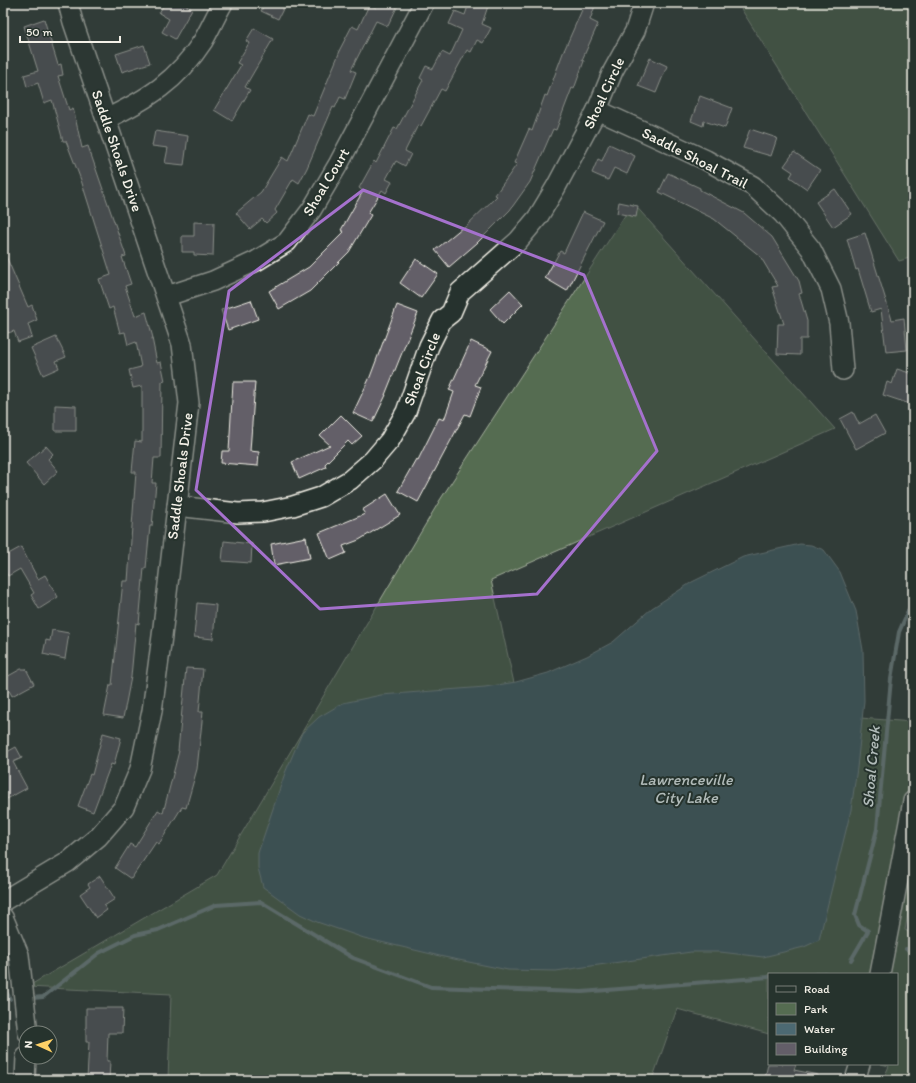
<svg xmlns="http://www.w3.org/2000/svg" width="916" height="1083" viewBox="0 0 916 1083" font-family="Itim,sans-serif">
	<style>
		.green { fill: #556c51; stroke: #a4ae9c }
		.water { fill: #4c6972; stroke: #8f9fa1 }
		.lines { fill: none; stroke-linecap: round; stroke-linejoin: round }
		.stream { stroke: #8f9fa1; stroke-width: 4 }
		.building { fill: #635e68; stroke: #f4f1e8 }
		.minor-casing { stroke: #f4f1e8; stroke-width: 22 }
		.minor { stroke: #26332d; stroke-width: 19 }
		.marked { fill: none; stroke: #a571cd; stroke-width: 3; stroke-linejoin: round }
		.labels { text-anchor: middle; dominant-baseline: central; stroke-width: 4; stroke-linejoin: round; paint-order: stroke }
		.street-label { font-size: 15px; fill: #f4f1e8; stroke: #26332d }
		.water-label { font-size: 16px; font-style: italic; fill: #b1bbb9; stroke: #26332d }
	</style>
	<rect width="100%" height="100%" fill="#323c39"/>
	<filter id="ink" filterUnits="userSpaceOnUse"><feTurbulence type="fractalNoise" baseFrequency=".025" numOctaves="2"/><feDisplacementMap in="SourceGraphic" scale="8" xChannelSelector="R" yChannelSelector="G"/><feConvolveMatrix kernelMatrix="1 2 1 2 8 2 1 2 1" color-interpolation-filters="sRGB"/></filter>
	<g filter="url(#ink)">
		<g class="green">
			<path d="M742,3H913V257L899,261L740,7Z"/>
			<path d="M633,203L835,429L491,580L545,822L860,718L913,722V884L905,930L913,934V1080H883L889,1066L881,1064H897V974H769V1034L677,1009L652,1080H168L171,994L27,987L217,875L440,500Z"/>
		</g>
		<path class="water" d="M800,544L811,545L824,550L840,572L856,611L863,650L864,701L857,768L851,810L819,940L804,947L763,957L720,952H691L556,971L508,970L444,957L364,938L317,922L300,914L263,887L258,868V853L285,773L302,733L319,717L343,703L381,695L485,687L516,682L548,673L587,656L613,642L652,608L692,582L743,557Z"/>
		<g class="lines">
			<g class="stream">
				<path d="M906,949L913,951"/>
				<path d="M851,960L868,931L859,925L855,915L877,829L891,679L899,632L913,600"/>
				<path d="M816,974L825,973"/>
				<path d="M3,986L10,999"/>
				<path d="M32,998L43,997L99,953L135,935L158,930L216,905L261,902L353,958L431,987L582,992L769,977"/>
			</g>
		</g>
		<g class="building">
			<path d="M165,3H181L192,9L175,39L162,32L169,19L159,13Z"/>
			<path d="M265,3H286L278,19L261,11Z"/>
			<path d="M378,3H399L388,26L376,21L351,70L356,72L345,99L340,97L335,108L333,107L307,168L299,183L293,179L275,210L277,213L266,223L262,219L250,229L236,213L261,192L282,157L288,161L308,114L313,116L340,51H339L352,26L358,29L369,5L376,8Z"/>
			<path d="M469,3H489L482,24L491,28L483,43L477,40L471,52L467,50L445,91L441,89L421,126L418,125L405,151L411,154L405,166L396,161L386,179L392,182L386,193L382,190L368,213L371,215L349,252L310,291L279,309L269,291L309,267L344,232L341,230L363,191L359,188L374,161L376,163L394,128L397,129L423,80L420,78L426,66L433,69L442,52L450,56L462,30L449,24L455,11L465,15Z"/>
			<path d="M585,3H596L590,20L598,24L582,60L584,61L574,89L572,88L556,130L553,129L530,182L510,210L477,243L449,267L435,250L463,227L464,228L497,196L495,195L517,164L514,163L529,129L532,131L545,95L547,96L563,53Z"/>
			<path d="M44,19L58,65L61,64L63,75L58,76L69,110L73,108L82,148L88,146L126,256L122,257L131,284L125,286L135,316L146,312L153,338H152L157,363L161,362L165,381L162,382L161,458H154L152,483H156L152,526H150L146,568H144L139,624L136,623L131,677L123,718L104,715L110,685H112L123,581H128L136,472H132L135,441L142,442V386L133,388L129,370L141,367L136,342L128,345L125,332L120,333L113,307L109,309L99,279L111,275L81,180L66,141H63L52,100L44,103L38,83L27,87L24,75L38,71L24,26Z"/>
			<path d="M254,28L273,39L245,87L250,90L232,121L214,110L241,65L237,63L249,43L246,41Z"/>
			<path d="M144,45L150,63L122,72L116,54Z"/>
			<path d="M650,58L667,66L656,93L638,86Z"/>
			<path d="M700,96L732,108L725,128L704,121L703,126L691,121Z"/>
			<path d="M750,129L777,138L771,156L743,148Z"/>
			<path d="M155,131L188,136L184,165L165,163L168,148L152,146Z"/>
			<path d="M609,144L635,156L627,174L614,168L608,180L592,173L598,159L602,161Z"/>
			<path d="M794,152L820,170L807,189L790,177L793,172L784,166Z"/>
			<path d="M668,173L700,188V190L744,213L772,237L799,281L802,293L799,294L807,321V339H800V355L777,354L778,324H784L772,287L778,286L760,256L714,219L659,192Z"/>
			<path d="M835,189L852,214L833,227L816,202Z"/>
			<path d="M619,202L638,206L636,217L617,213Z"/>
			<path d="M583,212L603,221L567,291L545,278L560,251L564,253Z"/>
			<path d="M194,222L214,223L213,256L194,255V252H182V236H194Z"/>
			<path d="M865,233L892,320L904,318L907,350L886,352L881,309L871,312L858,269L856,270L847,239Z"/>
			<path d="M3,249L28,307L32,305L37,320L28,324L32,337L18,342L14,331L8,333L3,321Z"/>
			<path d="M416,259L438,274L421,298L400,283Z"/>
			<path d="M510,290L523,304L503,324L490,309Z"/>
			<path d="M251,300L258,319L228,330L221,310Z"/>
			<path d="M397,305L418,313L385,395H386L373,422L353,413L370,377Z"/>
			<path d="M56,337L66,357L56,361L59,368L43,375L31,348Z"/>
			<path d="M471,341L492,351L475,385L481,387L470,416L465,414L418,502L398,491L416,459L418,460L439,418L444,420L454,392L449,390Z"/>
			<path d="M897,369L913,374V395L910,404L883,395L887,382L892,384Z"/>
			<path d="M233,382H255L250,451L259,452L258,466L221,463L222,451H229Z"/>
			<path d="M55,405L76,406V431H55Z"/>
			<path d="M853,412L859,424L875,415L885,433L856,449L840,419Z"/>
			<path d="M341,415L362,436L352,445L348,441L325,464L326,467L299,479L292,462L330,445L320,436Z"/>
			<path d="M46,446L53,454L48,459L58,471L44,484L26,463Z"/>
			<path d="M387,494L400,515L359,540L343,546L346,553L330,560L319,533L365,514L362,510Z"/>
			<path d="M306,537L310,558L274,565L271,544Z"/>
			<path d="M224,541L252,544L251,563L222,561Z"/>
			<path d="M21,547L38,579L45,575L58,597L39,609L31,595L34,593L20,569L8,576L3,567V557Z"/>
			<path d="M197,603L216,605L213,639L194,637Z"/>
			<path d="M52,630L69,633L65,659L43,654L46,640L50,641Z"/>
			<path d="M186,668L203,669L199,712H203L197,769L186,808L182,807L159,844L156,842L131,879L115,868L130,844L135,847L158,810L163,813L179,751H178Z"/>
			<path d="M21,669H26L34,684L12,696L3,679Z"/>
			<path d="M103,733L121,738L114,765L111,764L93,812L78,806L90,774L92,775Z"/>
			<path d="M3,744L7,752L16,747L22,758L13,762L27,788L7,799L3,792Z"/>
			<path d="M100,876L115,899L104,906L107,910L96,918L80,894L90,887L88,884Z"/>
			<path d="M86,1008H123L122,1033H108L107,1061H110L109,1080H87L89,1042H86Z"/>
			<path d="M768,1064H796L794,1070L818,1075L817,1080H773L765,1078Z"/>
		</g>
		<g class="lines">
			<defs>
				<g id="minor">
					<path d="M597,110L706,160L753,186L783,214L811,249L831,289L839,323L843,370"/>
					<path d="M106,119C148,99 177,81 203,41C210,29 216,15 223,3"/>
					<path d="M167,296L213,281L256,261L287,242L312,209L339,163L424,3"/>
					<path d="M177,506L238,513L263,512L293,506L321,497L350,480L373,460L390,440L406,412L429,346L442,320L451,313L460,292L518,241L538,217L556,187L597,110L613,71L635,31L644,3"/>
					<path d="M3,901L68,862L98,837L124,807L140,769L152,711L162,636L189,403L182,344L73,22L68,3"/>
					<path d="M3,917L19,955L28,1033"/>
					<path d="M880,974L913,801"/>
					<path d="M25,1080L26,1057"/>
					<path d="M855,1080L860,1064"/>
				</g>
			</defs>
			<use href="#minor" class="minor-casing"/>
			<use href="#minor" class="minor"/>
		</g>
	</g>
	<path d="M0 0H916V1083H0ZM363,190L584,275L657,451L537,594L320,609L196,490L229,291Z" fill="#323c39" fill-opacity=".55" fill-rule="evenodd"/>
	<path class="marked" d="M363,190L584,275L657,451L537,594L320,609L196,490L229,291Z"/>
	<g class="labels">
		<g class="street-label">
			<text transform="translate(604 93) rotate(-65)">Shoal Circle</text>
			<text transform="translate(117 151) rotate(71)">Saddle Shoals Drive</text>
			<text transform="translate(695 158) rotate(27)">Saddle Shoal Trail</text>
			<text transform="translate(326 182) rotate(-59)">Shoal Court</text>
			<text transform="translate(422 369) rotate(-69)">Shoal Circle</text>
			<text transform="translate(180 476) rotate(-83)">Saddle Shoals Drive</text>
		</g>
		<g class="water-label">
			<text transform="translate(871 767) rotate(-85)">Shoal Creek</text>
			<text x="686" y="779">Lawrenceville<tspan x="686" dy="18">City Lake</tspan></text>
		</g>
	</g>
	<rect width="916" height="1083" fill="none" stroke="#26332d" stroke-width="16"/>
	<rect x="8" y="8" width="900" height="1067" fill="none" stroke="#f4f1e8" stroke-width="1.5" filter="url(#ink)"/>
	<rect x="768" y="973" width="130" height="92" fill="#26332d" stroke="#787f78"/>
	<rect x="776" y="986" width="20" height="6" fill="#26332d" stroke="#787f78"/>
	<text x="804" y="993" font-size="12" fill="#f4f1e8">Road</text>
	<rect x="776" y="1003" width="20" height="12" fill="#556c51" stroke="#787f78"/>
	<text x="804" y="1013" font-size="12" fill="#f4f1e8">Park</text>
	<rect x="776" y="1023" width="20" height="12" fill="#4c6972" stroke="#787f78"/>
	<text x="804" y="1033" font-size="12" fill="#f4f1e8">Water</text>
	<rect x="776" y="1043" width="20" height="12" fill="#635e68" stroke="#787f78"/>
	<text x="804" y="1053" font-size="12" fill="#f4f1e8">Building</text>
	<g transform="translate(38 1045) rotate(273)"><circle r="19" fill="#26332d" stroke="#787f78"/>
	<path d="M0-3L7 15L0 10L-7 15Z" fill="#ffd166"/>
	<text y="-6" font-size="11" font-weight="bold" text-anchor="middle" fill="#f4f1e8">N</text>
	</g>
	<path d="M20 36v6h100v-6" fill="none" stroke="#f4f1e8" stroke-width="2"/>
	<text x="26" y="36" font-size="12" fill="#f4f1e8" stroke="#26332d" stroke-width="3" paint-order="stroke">50 m</text>
</svg>
